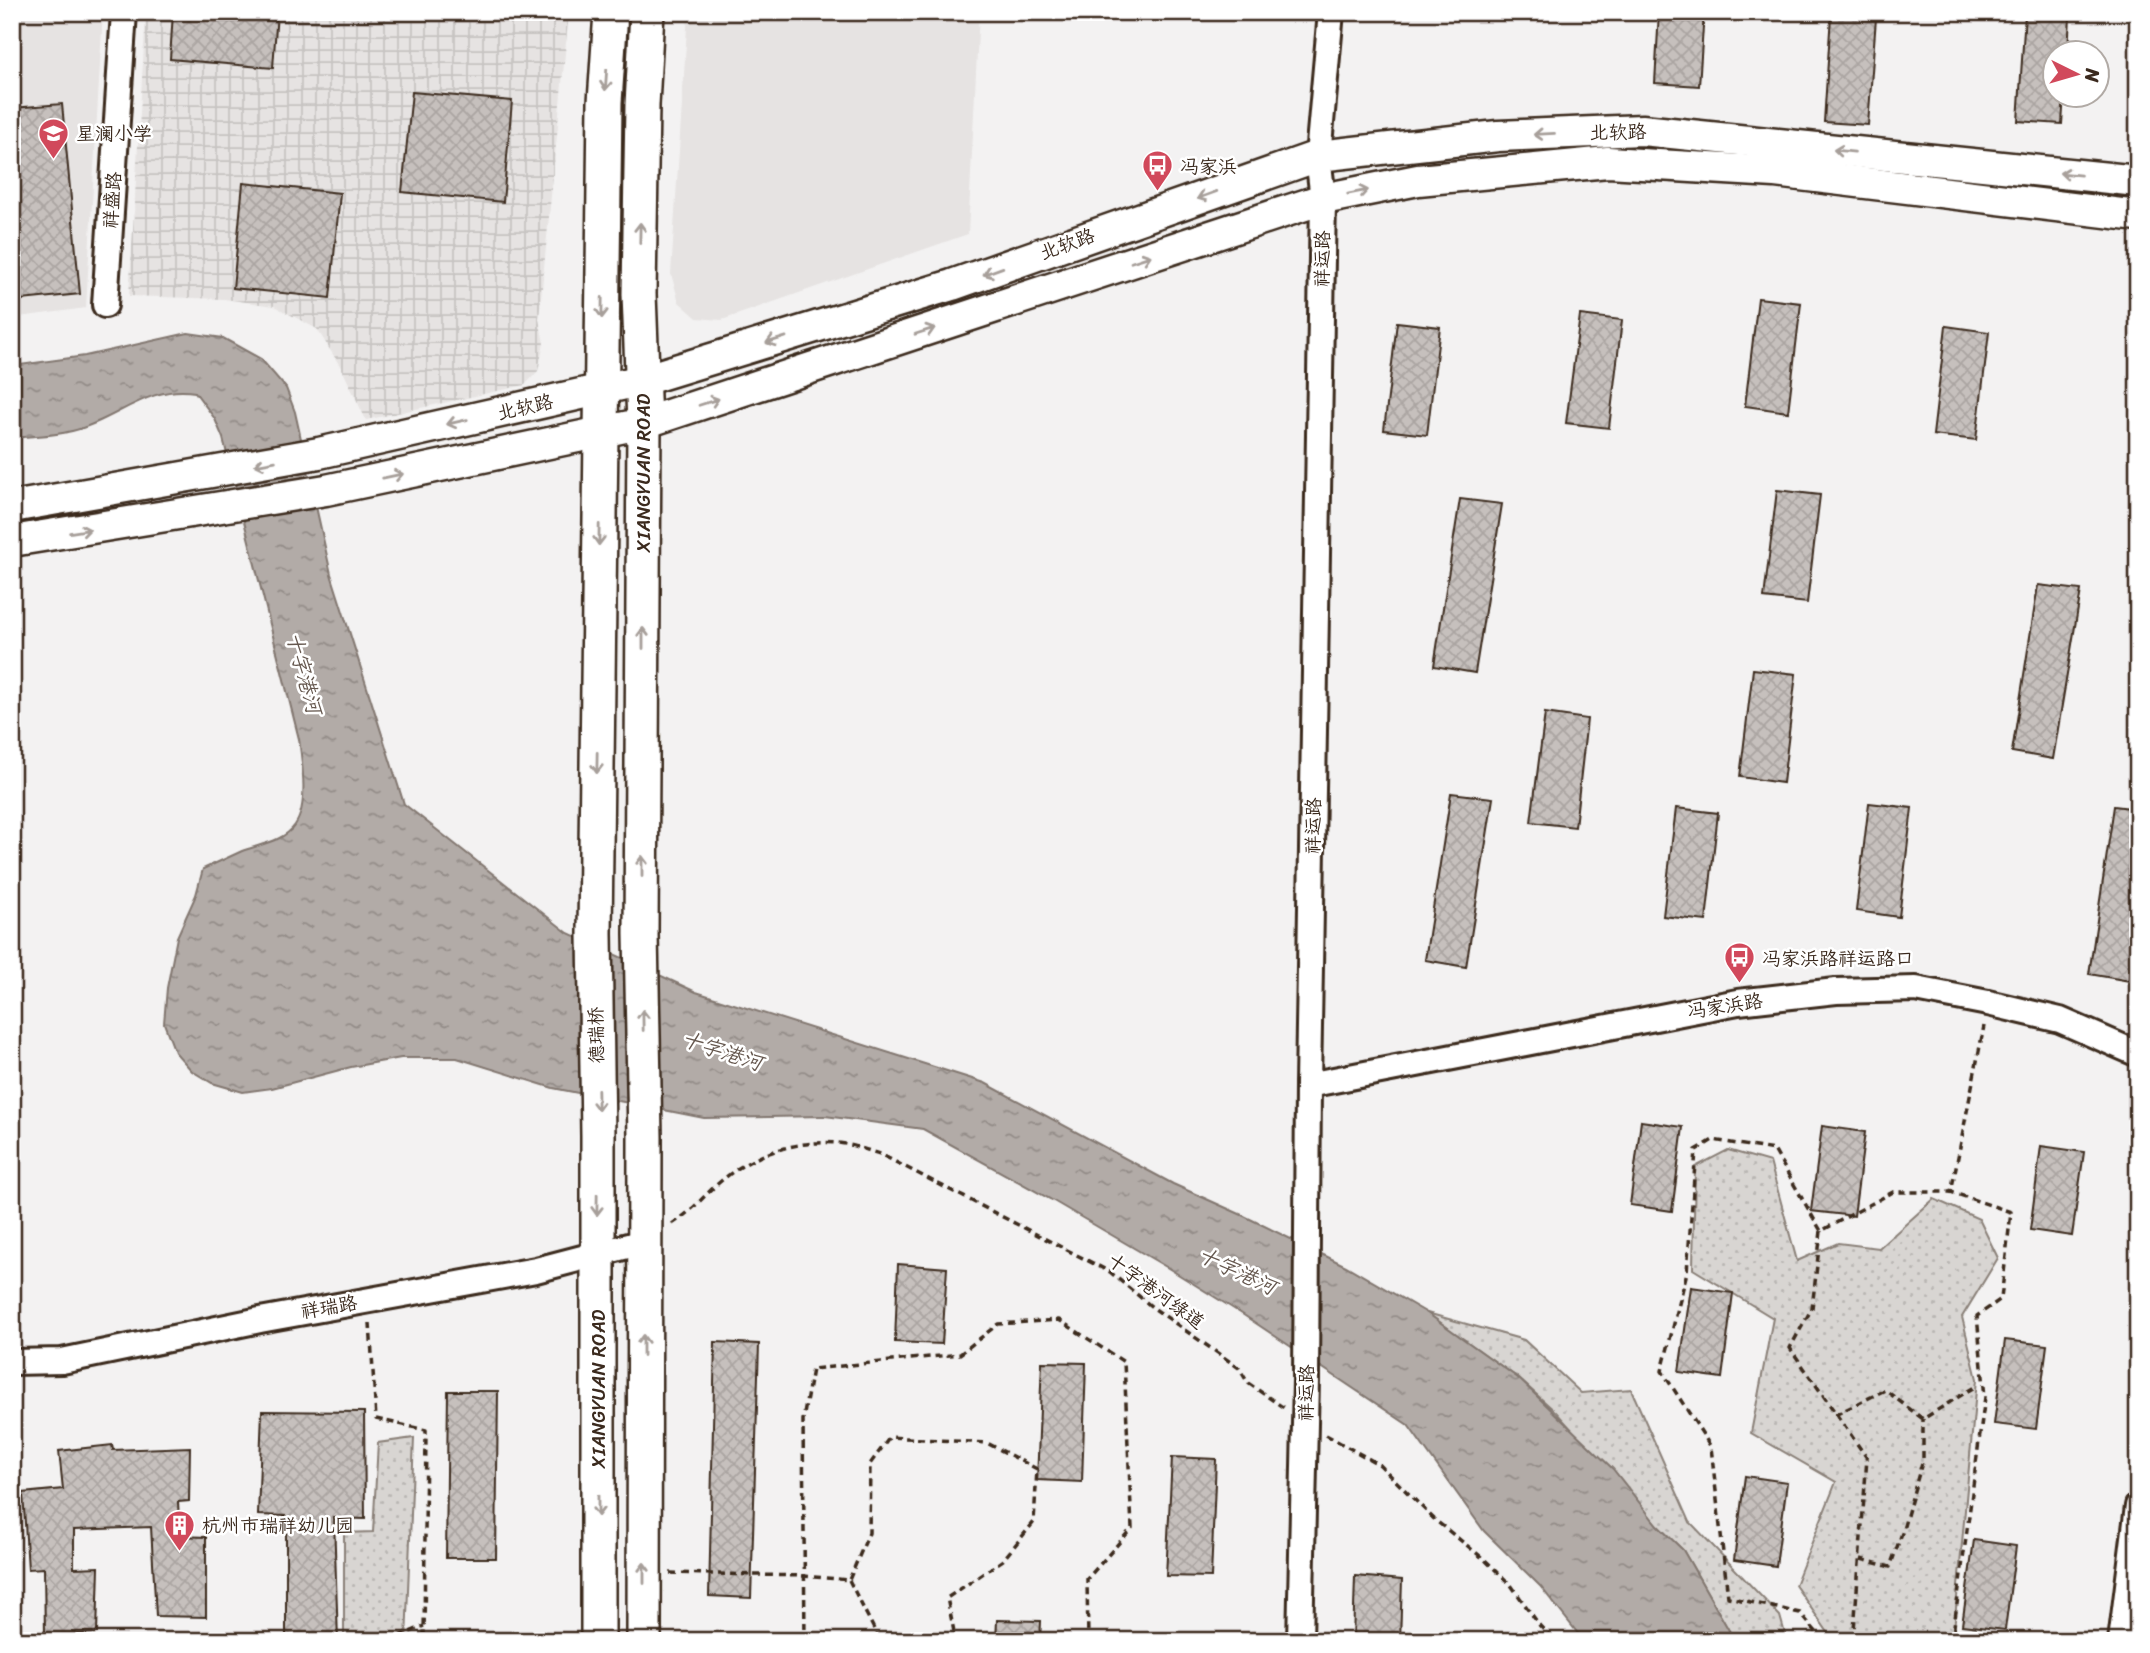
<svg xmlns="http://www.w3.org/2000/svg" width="2150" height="1653" viewBox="0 0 2150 1653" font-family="Sriracha,'LXGW WenKai TC',sans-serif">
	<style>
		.built { fill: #e6e3e2 }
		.industrial { fill: url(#industrial-grid) }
		.green { fill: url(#green-dots); stroke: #8a8078; stroke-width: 2 }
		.water { fill: url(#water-ripples); stroke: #827770; stroke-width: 2 }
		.building { fill: url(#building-cross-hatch); stroke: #3b2a1e; stroke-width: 2 }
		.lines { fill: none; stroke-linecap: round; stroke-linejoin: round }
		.minor-casing { stroke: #3b2a1e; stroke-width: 30 }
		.tertiary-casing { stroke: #3b2a1e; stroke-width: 35 }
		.secondary-casing { stroke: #3b2a1e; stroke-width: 38 }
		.path { stroke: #3b2a1e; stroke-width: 3.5; stroke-dasharray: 7 5; stroke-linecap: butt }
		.minor { stroke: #fff; stroke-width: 24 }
		.tertiary { stroke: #fff; stroke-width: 30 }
		.secondary { stroke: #fff; stroke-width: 33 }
		.oneway { stroke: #a79f9a }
		.labels { text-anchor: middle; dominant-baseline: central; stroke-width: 5; stroke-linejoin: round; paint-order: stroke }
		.street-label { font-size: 19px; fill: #3b2a1e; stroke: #fff }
		.poi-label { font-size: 19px; fill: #3b2a1e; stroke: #fff; text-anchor: start }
		.water-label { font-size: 21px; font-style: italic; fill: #65574e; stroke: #fff }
	</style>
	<defs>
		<pattern id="industrial-grid" width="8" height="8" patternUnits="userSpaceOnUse" patternTransform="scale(1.75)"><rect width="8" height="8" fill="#e6e3e2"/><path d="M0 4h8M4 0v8" fill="none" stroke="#c6c3c1"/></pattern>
		<pattern id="green-dots" width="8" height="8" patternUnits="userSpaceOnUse" patternTransform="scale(1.75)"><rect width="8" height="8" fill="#d8d5d2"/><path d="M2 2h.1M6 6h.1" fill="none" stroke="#bab7b4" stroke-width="1.8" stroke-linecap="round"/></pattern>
		<pattern id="water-ripples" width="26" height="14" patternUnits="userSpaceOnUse" patternTransform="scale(1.75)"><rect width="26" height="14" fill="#b2aba7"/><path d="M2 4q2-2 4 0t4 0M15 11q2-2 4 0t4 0" fill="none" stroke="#928b87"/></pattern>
		<pattern id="building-cross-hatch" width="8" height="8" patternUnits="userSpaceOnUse" patternTransform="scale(1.75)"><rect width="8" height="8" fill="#c6c0bd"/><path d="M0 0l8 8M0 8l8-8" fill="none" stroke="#aba5a2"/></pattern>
	</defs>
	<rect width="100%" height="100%" fill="#f3f2f2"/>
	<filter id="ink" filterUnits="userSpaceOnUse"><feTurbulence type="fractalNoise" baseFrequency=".0143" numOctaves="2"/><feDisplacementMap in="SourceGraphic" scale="14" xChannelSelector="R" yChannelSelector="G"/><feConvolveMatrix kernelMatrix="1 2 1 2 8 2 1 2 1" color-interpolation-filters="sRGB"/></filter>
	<g filter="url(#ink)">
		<g class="built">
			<path d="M12,12H103L86,308L12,318Z"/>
			<path d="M688,12H979L968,234L722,320L697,318L679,302L671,274Z"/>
		</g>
		<path class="industrial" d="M146,12H569L539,319L544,343L538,371L525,385L366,420L342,369L317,329L274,306L224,299L129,296Z"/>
		<g class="green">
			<path d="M1728,1150L1770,1162L1797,1261L1838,1243L1879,1248L1934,1199L1979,1219L1998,1258L1962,1317L1977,1379L1953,1641H1834L1795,1585L1836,1482L1751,1433L1773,1318L1693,1269L1695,1167Z"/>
			<path d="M1427,1313L1524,1340L1581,1393L1631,1389L1690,1522L1780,1616L1787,1641H1735L1683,1550L1657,1525L1556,1412L1518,1378Z"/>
			<path d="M414,1438L406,1641H344V1533L373,1532L378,1443Z"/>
		</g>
		<path class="water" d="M188,333L223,338L261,359L286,388L295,412L331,574L404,804L568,933L696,992L985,1083L1173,1184L1242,1215L1346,1266L1427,1313L1518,1378L1613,1469L1657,1525L1683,1550L1735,1641H1584L1540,1586L1484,1531L1408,1425L1242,1314L1168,1268L1050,1199L923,1129L825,1116L704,1118L553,1088L457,1058H401L351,1067L272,1088L243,1092L212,1083L192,1071L175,1052L164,1023L167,988L177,937L196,895L203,869C216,863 229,857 242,851C260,844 283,842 295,825C309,805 302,762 299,739L223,438L215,419L195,392C148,384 115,421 72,431C53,436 32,436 12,438V366L85,356Z"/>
		<g class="building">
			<path d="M173,12H277L273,68L170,59Z"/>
			<path d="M1659,12H1704L1699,86L1655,83Z"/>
			<path d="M2025,14L2070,17L2068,52H2055V94H2064L2062,124L2018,121Z"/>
			<path d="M1831,15L1876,18L1868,125L1824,122Z"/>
			<path d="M412,92L512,101L503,202L402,192Z"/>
			<path d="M62,104L80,294L12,301V108Z"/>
			<path d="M243,183L340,193L330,298L233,288Z"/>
			<path d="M1758,298L1801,303L1788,412L1745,406Z"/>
			<path d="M1580,315L1622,320L1609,428L1566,423Z"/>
			<path d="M1397,322L1440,327L1427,435L1384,430Z"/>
			<path d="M1946,326L1989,332L1976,440L1933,435Z"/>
			<path d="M1777,490L1820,495L1807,603L1764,598Z"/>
			<path d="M1460,499L1502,504L1475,673L1434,666Z"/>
			<path d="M2038,585L2081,590L2053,759L2012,752Z"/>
			<path d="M1753,669L1796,674L1783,783L1740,777Z"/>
			<path d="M1545,713L1587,719L1575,827L1531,822Z"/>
			<path d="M1451,793L1493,798L1466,967L1425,960Z"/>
			<path d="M1869,803L1912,808L1899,917L1856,911Z"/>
			<path d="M2114,806L2138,809V931L2130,981L2089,974Z"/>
			<path d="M1676,808L1718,813L1706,921L1663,916Z"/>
			<path d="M1641,1121L1683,1127L1672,1211L1630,1205Z"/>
			<path d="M1822,1126L1865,1132L1854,1216L1811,1211Z"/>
			<path d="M2041,1146L2084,1152L2072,1236L2030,1230Z"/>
			<path d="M898,1264L947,1268L942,1344L895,1342Z"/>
			<path d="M1691,1287L1733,1293L1722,1378L1679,1372Z"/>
			<path d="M2005,1340L2047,1345L2036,1429L1994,1424Z"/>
			<path d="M715,1342L759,1344L751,1598L709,1596Z"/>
			<path d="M1042,1362L1086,1363L1082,1482L1037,1480Z"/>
			<path d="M448,1391H498L496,1558H446Z"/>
			<path d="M262,1411L364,1412L365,1519L334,1518L338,1641H286V1516L258,1515Z"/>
			<path d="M112,1445L113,1450L190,1447L189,1501L178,1502L180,1536L206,1537V1617L156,1616L151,1527L74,1530V1568L99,1567L97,1633L45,1635L44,1568L28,1569L23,1493L63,1489L59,1451Z"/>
			<path d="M1172,1457L1216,1459L1211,1577L1166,1576Z"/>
			<path d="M1745,1476L1787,1482L1776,1566L1734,1560Z"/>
			<path d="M1974,1540L2016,1546L2005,1630L1962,1625Z"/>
			<path d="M1355,1576L1402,1580L1400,1641H1353Z"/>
			<path d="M997,1620L1041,1621L1040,1641H996Z"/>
		</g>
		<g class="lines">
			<defs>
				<g id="minor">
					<path d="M105,305L124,12"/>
					<path d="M1308,1085L1738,1002L1836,991L1916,989L1988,1003L2060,1020L2138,1054"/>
					<path d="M12,1362L62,1361L260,1320L536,1270L643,1242"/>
					<path d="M1300,1641L1306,1380L1308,1085L1323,199L1318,156L1331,12"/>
					<path d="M2121,1641L2138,1506"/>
				</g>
				<g id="tertiary">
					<path d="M12,507L319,453L643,380L952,285L1318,156L1498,136L1642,130L2138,181"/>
					<path d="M12,541L326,490L644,423L1323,199L1418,180L1608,162L1775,172L2138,216"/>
				</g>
				<g id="secondary">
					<path d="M598,1641V1136L595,933L605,102L611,12"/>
					<path d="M644,1641L645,1137L641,934L644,423L639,294L642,105L647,12"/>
				</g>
			</defs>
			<use href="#minor" class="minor-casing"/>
			<use href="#tertiary" class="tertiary-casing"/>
			<use href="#secondary" class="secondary-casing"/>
			<g class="path">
				<path d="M672,1224C694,1210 702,1197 721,1181C753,1154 795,1140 838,1143C851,1144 866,1150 880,1154L1110,1272L1152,1307L1239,1368L1248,1383L1284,1408"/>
				<path d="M1821,1231L1812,1308L1790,1348L1867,1458L1854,1630L1857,1641"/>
				<path d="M370,1323L376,1419L426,1430L424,1641"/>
				<path d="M1835,1415L1885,1390L1923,1419L1976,1386"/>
				<path d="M1326,1435L1380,1465L1435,1520L1484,1559L1511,1585L1540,1626L1555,1641"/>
				<path d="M1861,1559L1890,1567L1902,1533L1923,1459V1419"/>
				<path d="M670,1573L804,1576L849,1580L869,1533L870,1464L890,1437L987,1443L1037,1469L1034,1522L1003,1560L947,1598L956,1641"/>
				<path d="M849,1580L878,1637L883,1641"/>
				<path d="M388,1641L424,1626"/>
				<path d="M805,1641L803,1420L812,1369L960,1354L998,1324L1059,1320L1124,1362L1132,1528L1087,1579L1088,1641"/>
				<path d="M1824,1641L1800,1613L1728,1597L1711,1447L1662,1371L1687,1272L1696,1150L1713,1140L1774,1150L1821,1231L1893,1192H1951"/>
				<path d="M1952,1641L1985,1397L1977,1316L2001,1299L2011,1212L1951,1192L1984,1026"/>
			</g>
			<use href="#minor" class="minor"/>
			<use href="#tertiary" class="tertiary"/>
			<use href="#secondary" class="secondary"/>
		</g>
		<defs><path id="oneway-shaft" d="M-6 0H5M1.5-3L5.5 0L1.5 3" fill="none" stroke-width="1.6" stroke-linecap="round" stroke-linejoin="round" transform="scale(1.75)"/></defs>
		<g class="oneway">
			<use href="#oneway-shaft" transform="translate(606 80) rotate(94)"/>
			<use href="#oneway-shaft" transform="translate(1544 134) rotate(177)"/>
			<use href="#oneway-shaft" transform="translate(1844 151) rotate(-174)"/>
			<use href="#oneway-shaft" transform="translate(2070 174) rotate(-174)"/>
			<use href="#oneway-shaft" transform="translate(1358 192) rotate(-11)"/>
			<use href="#oneway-shaft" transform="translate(1207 195) rotate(160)"/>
			<use href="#oneway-shaft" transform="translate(640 233) rotate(-89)"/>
			<use href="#oneway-shaft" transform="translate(1141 259) rotate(-18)"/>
			<use href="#oneway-shaft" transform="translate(993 271) rotate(160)"/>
			<use href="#oneway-shaft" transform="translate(602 308) rotate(91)"/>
			<use href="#oneway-shaft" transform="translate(925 331) rotate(-18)"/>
			<use href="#oneway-shaft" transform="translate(776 340) rotate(163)"/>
			<use href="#oneway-shaft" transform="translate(709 402) rotate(-18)"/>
			<use href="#oneway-shaft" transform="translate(457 422) rotate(167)"/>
			<use href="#oneway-shaft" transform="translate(265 463) rotate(170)"/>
			<use href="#oneway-shaft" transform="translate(393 476) rotate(-12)"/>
			<use href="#oneway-shaft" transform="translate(80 531) rotate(-9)"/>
			<use href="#oneway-shaft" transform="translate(599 535) rotate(91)"/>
			<use href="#oneway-shaft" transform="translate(643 638) rotate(-90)"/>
			<use href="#oneway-shaft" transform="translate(597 763) rotate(91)"/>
			<use href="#oneway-shaft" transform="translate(642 866) rotate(-90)"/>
			<use href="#oneway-shaft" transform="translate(643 1020) rotate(-91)"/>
			<use href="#oneway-shaft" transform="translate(598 1100) rotate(89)"/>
			<use href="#oneway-shaft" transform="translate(597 1205) rotate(91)"/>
			<use href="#oneway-shaft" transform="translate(643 1345) rotate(-90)"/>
			<use href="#oneway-shaft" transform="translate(598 1506) rotate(90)"/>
			<use href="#oneway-shaft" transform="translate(644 1573) rotate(-90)"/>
		</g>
	</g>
	<defs>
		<symbol id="school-pin" viewBox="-11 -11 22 30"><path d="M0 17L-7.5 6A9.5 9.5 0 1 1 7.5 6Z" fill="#d1495b" stroke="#fff"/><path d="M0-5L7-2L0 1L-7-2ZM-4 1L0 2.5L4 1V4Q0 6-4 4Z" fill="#fff"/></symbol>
		<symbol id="bus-pin" viewBox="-11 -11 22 30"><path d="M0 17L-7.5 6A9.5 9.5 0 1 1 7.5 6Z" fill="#d1495b" stroke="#fff"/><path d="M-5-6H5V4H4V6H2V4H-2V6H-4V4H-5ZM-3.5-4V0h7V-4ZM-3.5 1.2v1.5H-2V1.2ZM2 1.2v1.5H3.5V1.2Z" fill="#fff"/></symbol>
		<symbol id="building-pin" viewBox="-11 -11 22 30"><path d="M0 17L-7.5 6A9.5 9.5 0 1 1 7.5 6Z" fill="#d1495b" stroke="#fff"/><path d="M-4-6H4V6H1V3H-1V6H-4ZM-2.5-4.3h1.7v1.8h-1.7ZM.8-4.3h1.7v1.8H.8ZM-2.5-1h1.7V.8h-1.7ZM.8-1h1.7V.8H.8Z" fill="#fff"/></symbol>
	</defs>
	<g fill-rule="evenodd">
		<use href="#school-pin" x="36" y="116" width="35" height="47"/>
		<use href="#bus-pin" x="1140" y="148" width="35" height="47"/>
		<use href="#bus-pin" x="1722" y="940" width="35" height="47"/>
		<use href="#building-pin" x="162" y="1508" width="35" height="47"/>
	</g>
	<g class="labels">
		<g class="street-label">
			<text transform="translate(1618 132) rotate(-1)">北软路</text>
			<text transform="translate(112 200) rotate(-86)">祥盛路</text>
			<text transform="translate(1067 244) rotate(-20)">北软路</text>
			<text transform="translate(1322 259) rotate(-89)">祥运路</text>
			<text transform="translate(525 407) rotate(-13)">北软路</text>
			<text transform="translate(643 473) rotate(-90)">XIANGYUAN ROAD</text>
			<text transform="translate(1313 826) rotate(-89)">祥运路</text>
			<text transform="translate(1725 1006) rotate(-9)">冯家浜路</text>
			<text transform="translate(596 1035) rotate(-91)">德瑞桥</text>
			<text transform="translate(1156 1291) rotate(36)">十字港河绿道</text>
			<text transform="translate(329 1307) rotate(-10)">祥瑞路</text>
			<text transform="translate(598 1389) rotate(-90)">XIANGYUAN ROAD</text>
			<text transform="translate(1306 1393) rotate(-89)">祥运路</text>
		</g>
		<g class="poi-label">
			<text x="76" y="133">星澜小学</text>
			<text x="1180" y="166">冯家浜</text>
			<text x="1762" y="958">冯家浜路祥运路口</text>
			<text x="202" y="1525">杭州市瑞祥幼儿园</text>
		</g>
		<g class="water-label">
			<text transform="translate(304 673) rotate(75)">十字港河</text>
			<text transform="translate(722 1051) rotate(18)">十字港河</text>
			<text transform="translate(1237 1271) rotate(25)">十字港河</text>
		</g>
	</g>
	<rect width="2150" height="1653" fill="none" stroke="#fff" stroke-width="42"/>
	<rect x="21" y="21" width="2108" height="1611" fill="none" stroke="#3b2a1e" stroke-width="2.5" filter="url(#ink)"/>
	<g transform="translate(2076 74) rotate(95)"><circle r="33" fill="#ffffff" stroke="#b1aaa5" stroke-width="2"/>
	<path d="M0-5L12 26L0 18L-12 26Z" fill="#d1495b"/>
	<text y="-10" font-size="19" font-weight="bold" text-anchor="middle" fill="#3b2a1e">N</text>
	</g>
</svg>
